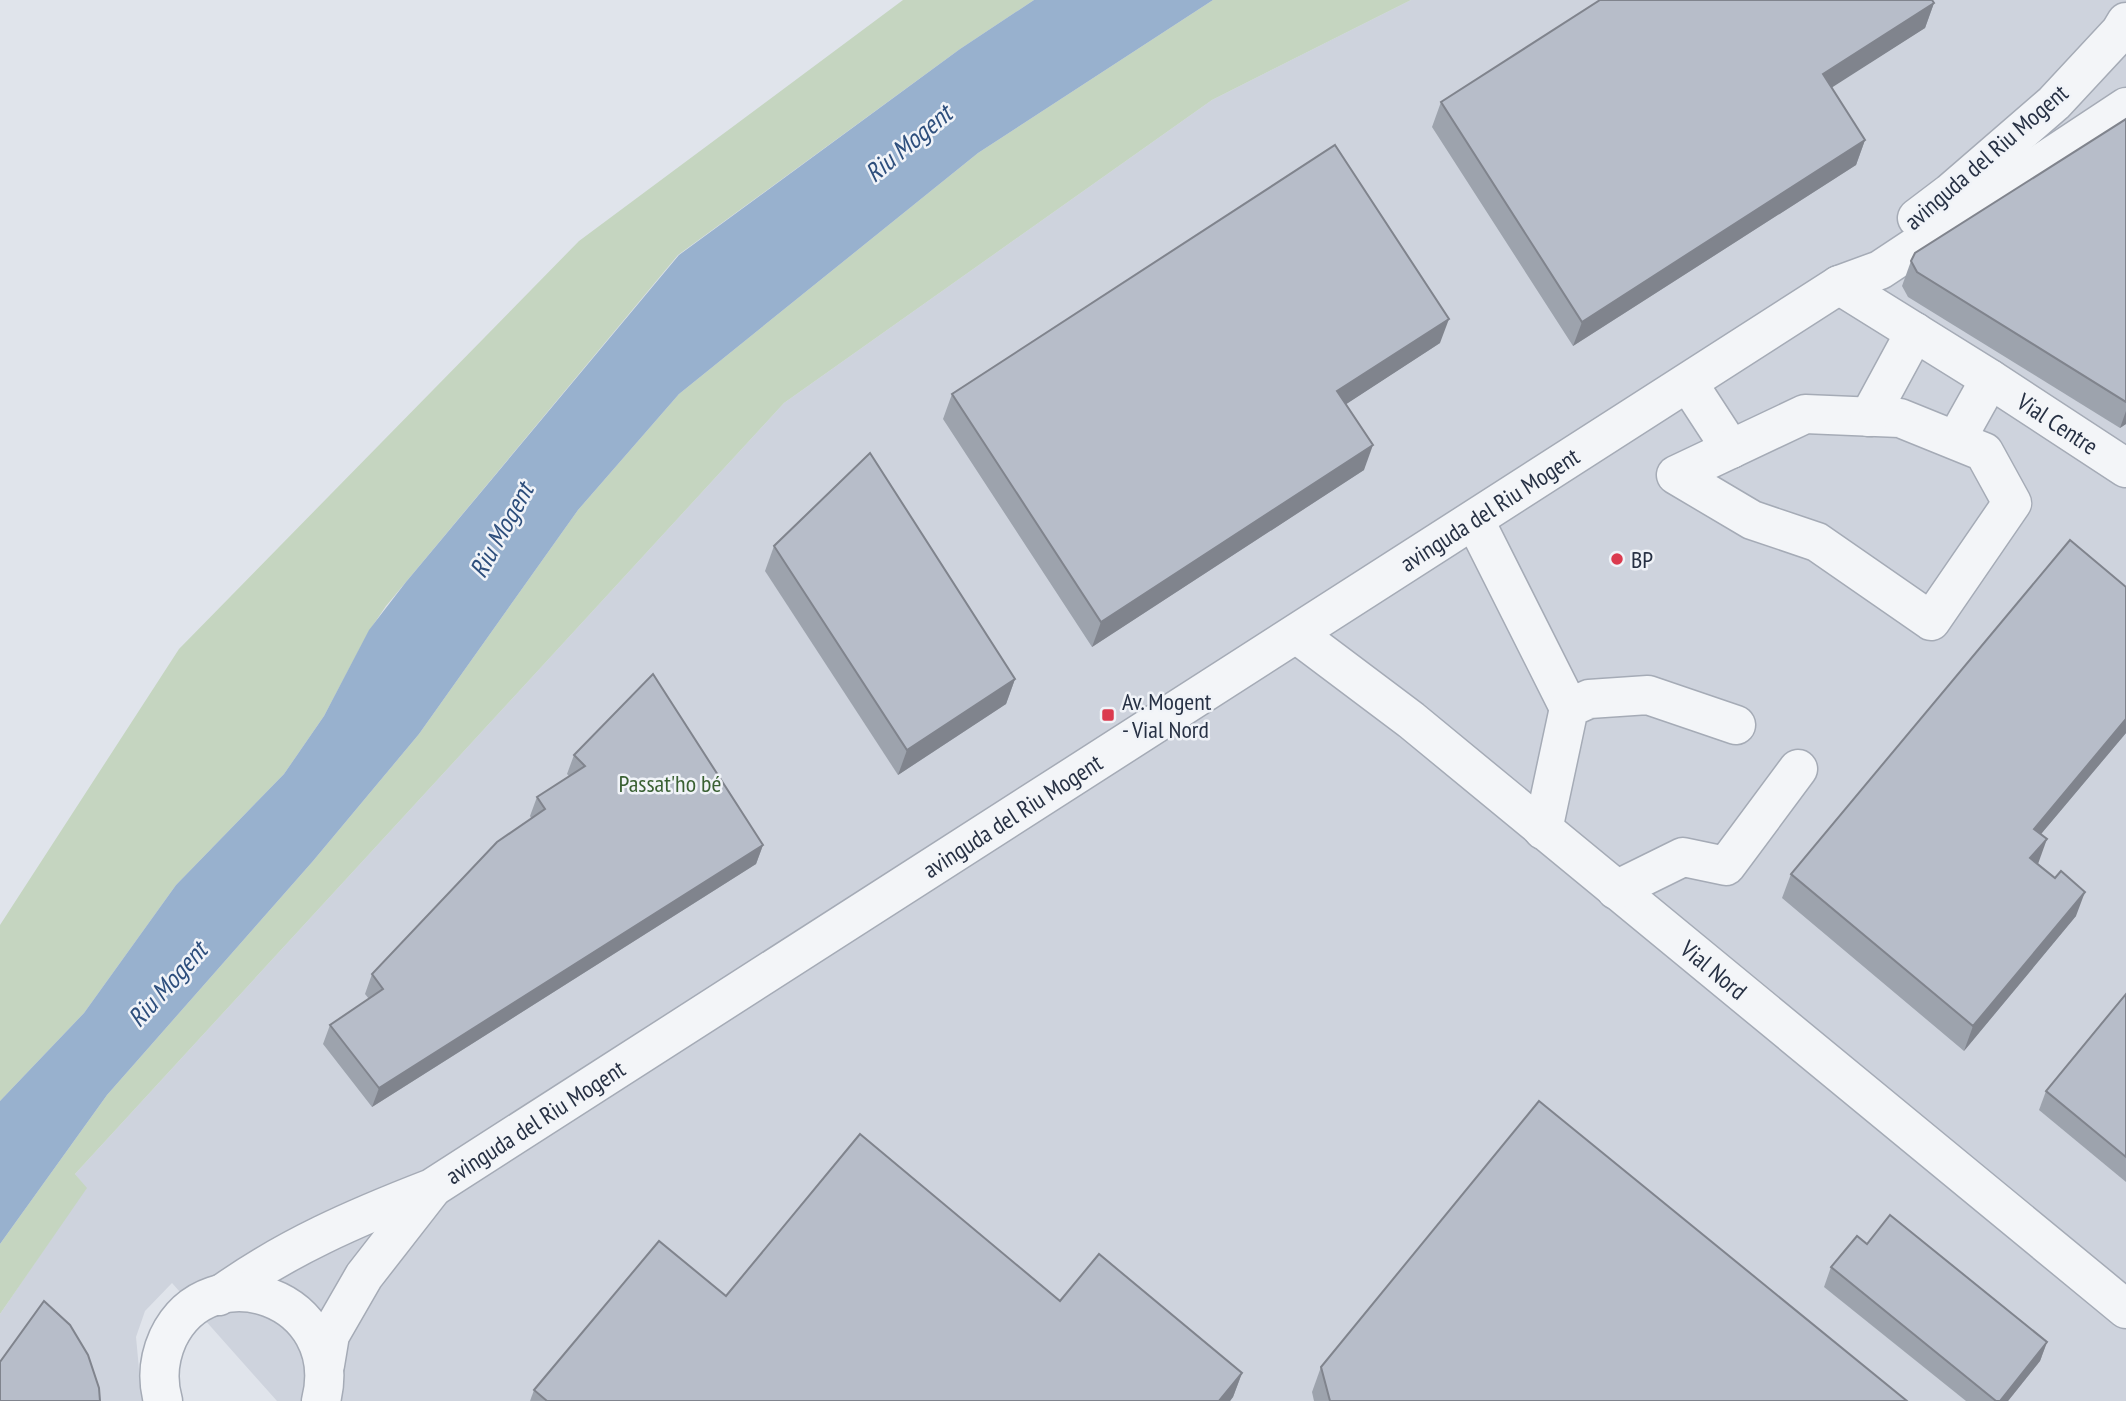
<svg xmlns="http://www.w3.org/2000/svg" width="2126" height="1401" viewBox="0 0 2126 1401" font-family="'PT Sans Narrow',sans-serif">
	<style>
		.built { fill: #ced3dd }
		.green { fill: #c5d5c0 }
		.water { fill: #98b1ce }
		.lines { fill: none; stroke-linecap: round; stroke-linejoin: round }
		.minor-casing { stroke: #a5abb6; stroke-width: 41 }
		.minor { stroke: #f3f5f8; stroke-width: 38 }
		.wall { fill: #9da3ad }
		.shaded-wall { fill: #80848d }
		.building { fill: #b7bdc9; stroke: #80848d; stroke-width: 2 }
		.poi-dot { fill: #db3a4e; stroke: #f0f3f8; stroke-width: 2.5 }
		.labels { text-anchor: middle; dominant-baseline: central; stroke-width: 5; stroke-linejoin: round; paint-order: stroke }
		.street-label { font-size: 24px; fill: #273144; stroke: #f0f3f8 }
		.poi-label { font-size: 24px; fill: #273144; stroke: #f0f3f8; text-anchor: start }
		.park-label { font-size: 24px; fill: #3a6133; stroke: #f0f3f8 }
		.water-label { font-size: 26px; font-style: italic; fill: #2d4e7c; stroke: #f0f3f8 }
	</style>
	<rect width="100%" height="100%" fill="#e0e4eb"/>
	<path class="built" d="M1411,0H2126V1401H277L172,1283L145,1311L136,1337L142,1401H0V1314L86,1188L75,1174L784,403L1212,100Z"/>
	<g class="green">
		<path d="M903,0H1034L960,49L678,255L386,606L369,631L324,716L284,774L176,885L84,1013L0,1101V925L179,649L579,241Z"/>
		<path d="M1213,0H1411L1212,100L784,403L75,1174L87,1188L0,1314V1244L107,1095L313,861L419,734L578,510L679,394L978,153Z"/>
	</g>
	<path class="water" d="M1034,0H1213L978,153L679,394L578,510L419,734L313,861L107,1095L0,1244V1101L84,1013L176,885L284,774L324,716L369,630L406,582L679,255L960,49Z"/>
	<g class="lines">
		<defs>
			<g id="minor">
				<path d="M1917,218L1950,193L2054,103L2120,32L2126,22"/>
				<path id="s1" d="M1839,285L1990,379L2126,468"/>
				<path d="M1688,383L1731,449"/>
				<path d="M1805,414L1900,418L1984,452L2012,503L1931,621L1817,542L1752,520L1676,475Z"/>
				<path d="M1869,417L1915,332"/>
				<path d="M1956,440L1990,379"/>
				<path d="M1475,521L1569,708"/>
				<path id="s2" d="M1298,635L1411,720L2126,1309"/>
				<path d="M1543,830L1569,708L1589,699L1648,695L1736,725"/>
				<path d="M1616,890L1683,857L1726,866L1798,769"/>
				<path id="s3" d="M219,1296C285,1248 357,1217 432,1188L1839,285L1880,270L2126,107"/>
				<path d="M325,1365L330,1335L364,1276L431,1190"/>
				<path d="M163,1401C157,1380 159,1358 168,1338C210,1250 347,1298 321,1401"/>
			</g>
		</defs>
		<use href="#minor" class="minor-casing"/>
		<use href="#minor" class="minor"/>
	</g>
	<g class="wall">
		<path d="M1934,3L1925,28L1831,87L1865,140L1856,165L1573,346L1432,127L1441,102Z"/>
		<path d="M2126,119V424L2120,428L1908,297L1902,286L1911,261Z"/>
		<path d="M1440,343L1346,404L1364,470L1092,647L943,419L952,394Z"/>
		<path d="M774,546L1015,679L1006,704L898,775L765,571Z"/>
		<path d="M2126,587V733L2041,834L2037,864L2076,916L1964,1051L1782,898L1791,874Z"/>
		<path d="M574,755L763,845L756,864L372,1107L323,1044L330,1025L369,999L365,994L372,974L531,818L530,816L537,797L569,776L567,774Z"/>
		<path d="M2126,994V1182L2039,1110L2046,1091Z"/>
		<path d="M1867,1244L2047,1342L2040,1361L2008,1401H1966L1824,1287L1831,1267Z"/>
		<path d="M726,1296L1060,1301L1242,1373L1233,1397L1230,1401H530L534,1390Z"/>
		<path d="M1321,1367L1907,1401H1314L1312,1392Z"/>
	</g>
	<g class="shaded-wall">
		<path d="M1934,3L1925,28L1814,99L1823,74Z"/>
		<path d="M1865,140L1856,165L1573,346L1582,322Z"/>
		<path d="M1449,319L1440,343L1328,416L1337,391Z"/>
		<path d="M2126,411V424L2120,428Z"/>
		<path d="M1373,445L1364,470L1092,647L1101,622Z"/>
		<path d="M1015,679L1006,704L898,775L907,750Z"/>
		<path d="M2126,719V733L2025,853L2034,829Z"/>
		<path d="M2047,839L2038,864L2030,858Z"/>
		<path d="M763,845L756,864L372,1107L379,1088Z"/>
		<path d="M2085,892L2076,916L1964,1051L1973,1026Z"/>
		<path d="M2047,1342L2040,1361L2008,1401H2000Z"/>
		<path d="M1242,1373L1233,1397L1230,1401H1219Z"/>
	</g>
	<g class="building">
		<path d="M1600,0H1932L1934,3L1823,74L1865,140L1582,322L1441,102Z"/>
		<path d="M2126,119V402L1917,272L1911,261L1915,253Z"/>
		<path d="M1335,145L1449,319L1337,391L1373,445L1101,622L952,394Z"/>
		<path d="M870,453L1015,679L907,750L774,546Z"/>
		<path d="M2070,540L2126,587V719L2034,829L2047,839L2030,858L2055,878L2061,871L2085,892L1973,1026L1791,874Z"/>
		<path d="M653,674L763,845L379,1088L330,1025L383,989L372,974L497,842L545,809L537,797L585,766L574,755Z"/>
		<path d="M2126,994V1157L2046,1091Z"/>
		<path d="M1539,1101L1907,1401H1330L1321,1367Z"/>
		<path d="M860,1134L1060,1301L1099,1254L1242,1373L1219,1401H547L534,1390L659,1241L726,1296Z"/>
		<path d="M1890,1215L2047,1342L2000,1401H1996L1831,1267L1857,1236L1867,1244Z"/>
		<path d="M44,1301L70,1325L88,1355L99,1388L100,1401H0V1362Z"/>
	</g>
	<g class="poi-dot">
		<circle cx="1617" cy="559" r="7"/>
		<rect x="1101" y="708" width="14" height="14" rx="3.5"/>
	</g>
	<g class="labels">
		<g class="street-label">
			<text transform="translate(1986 157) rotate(-41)">avinguda del Riu Mogent</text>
			<text stroke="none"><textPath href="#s1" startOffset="259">Vial Centre</textPath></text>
			<text stroke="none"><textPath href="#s3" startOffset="1496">avinguda del Riu Mogent</textPath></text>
			<text stroke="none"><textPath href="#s3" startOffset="929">avinguda del Riu Mogent</textPath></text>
			<text stroke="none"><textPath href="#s2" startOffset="534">Vial Nord</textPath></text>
			<text stroke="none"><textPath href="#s3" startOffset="362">avinguda del Riu Mogent</textPath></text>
		</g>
		<g class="poi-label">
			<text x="1631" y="559">BP</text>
			<text x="1122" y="701">Av. Mogent<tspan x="1122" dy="28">- Vial Nord</tspan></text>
		</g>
		<g class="park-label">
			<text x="670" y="783">Passat'ho bé</text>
		</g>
		<g class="water-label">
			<text transform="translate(908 143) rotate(-40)">Riu Mogent</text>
			<text transform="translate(501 530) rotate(-61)">Riu Mogent</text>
			<text transform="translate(167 984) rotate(-48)">Riu Mogent</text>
		</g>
	</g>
</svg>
